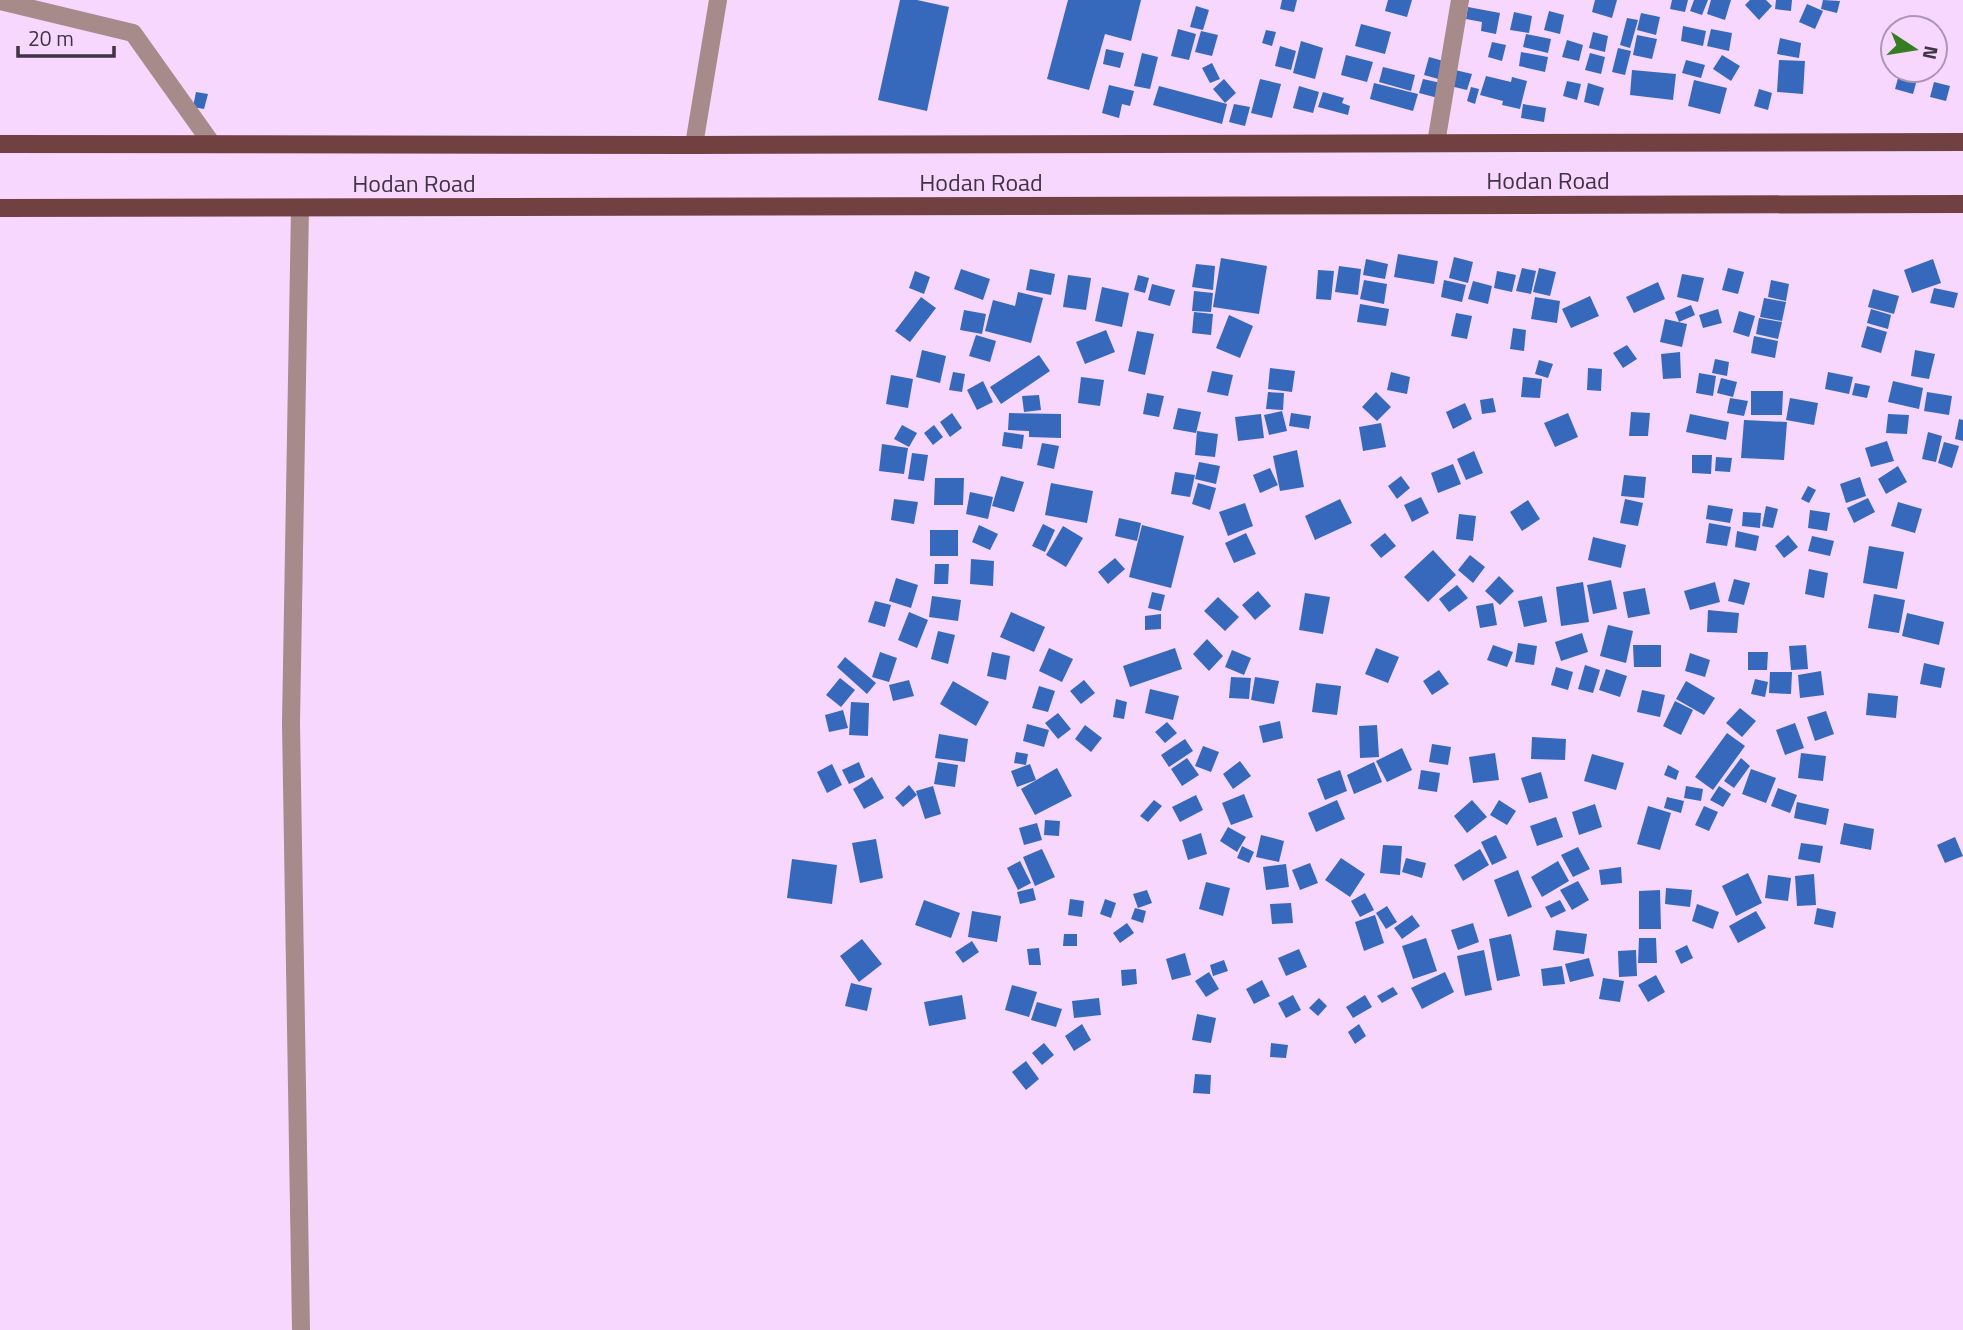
<svg xmlns="http://www.w3.org/2000/svg" width="1963" height="1330" viewBox="0 0 1963 1330" font-family="'Titillium Web',sans-serif">
	<style>
		.building { fill: #3669bb }
		.lines { fill: none; stroke-linecap: round; stroke-linejoin: round }
		.minor { stroke: #a78a8a; stroke-width: 18 }
		.major { stroke: #714141; stroke-width: 18 }
		.labels { text-anchor: middle; dominant-baseline: central; stroke-width: 7; stroke-linejoin: round; paint-order: stroke }
		.street-label { font-size: 24px; fill: #413245; stroke: #f7d7fe }
	</style>
	<rect width="100%" height="100%" fill="#f7d7fe"/>
	<g class="building">
		<path d="M900,0H917L949,7L927,111L878,100Z"/>
		<path d="M1068,0H1141L1131,41L1105,34L1089,90L1047,79Z"/>
		<path d="M1282,0H1297L1294,12L1280,9Z"/>
		<path d="M1388,0H1412L1407,17L1385,11Z"/>
		<path d="M1595,0H1617L1612,18L1592,12Z"/>
		<path d="M1672,0H1688L1685,12L1670,9Z"/>
		<path d="M1694,0H1708L1702,15L1690,11Z"/>
		<path d="M1711,0H1731L1725,20L1707,14Z"/>
		<path d="M1750,0H1766L1772,6L1759,20L1745,5Z"/>
		<path d="M1776,0H1792L1791,11L1775,9Z"/>
		<path d="M1823,0L1840,1L1837,13L1821,9Z"/>
		<path d="M1807,4L1823,11L1815,29L1799,22Z"/>
		<path d="M1196,6L1209,10L1203,30L1190,27Z"/>
		<path d="M1468,7L1500,13L1496,34L1481,31L1482,22L1466,19Z"/>
		<path d="M1549,11L1564,15L1560,34L1544,30Z"/>
		<path d="M1514,12L1532,16L1529,33L1510,30Z"/>
		<path d="M1641,13L1660,17L1656,35L1637,30Z"/>
		<path d="M1627,18L1638,20L1630,48L1620,45Z"/>
		<path d="M1361,24L1391,32L1385,54L1355,46Z"/>
		<path d="M1683,26L1706,31L1703,46L1681,41Z"/>
		<path d="M1178,29L1196,34L1189,60L1171,56Z"/>
		<path d="M1711,29L1732,33L1729,51L1707,46Z"/>
		<path d="M1266,30L1276,32L1272,46L1262,43Z"/>
		<path d="M1201,31L1218,35L1212,56L1195,52Z"/>
		<path d="M1593,32L1608,36L1605,52L1589,48Z"/>
		<path d="M1526,34L1551,39L1548,53L1523,47Z"/>
		<path d="M1637,35L1657,39L1652,59L1633,55Z"/>
		<path d="M1780,38L1801,43L1799,58L1777,54Z"/>
		<path d="M1567,40L1583,45L1579,61L1562,57Z"/>
		<path d="M1301,41L1323,48L1315,79L1293,73Z"/>
		<path d="M1492,42L1506,45L1502,61L1488,57Z"/>
		<path d="M1280,46L1296,51L1291,70L1275,66Z"/>
		<path d="M1618,48L1631,51L1625,75L1612,72Z"/>
		<path d="M1106,49L1124,53L1120,68L1103,64Z"/>
		<path d="M1521,52L1548,57L1545,72L1519,66Z"/>
		<path d="M1142,53L1158,57L1150,89L1134,86Z"/>
		<path d="M1590,53L1605,57L1601,74L1585,70Z"/>
		<path d="M1346,55L1373,62L1367,82L1341,75Z"/>
		<path d="M1722,55L1740,66L1731,81L1713,69Z"/>
		<path d="M1429,57L1447,62L1442,80L1424,75Z"/>
		<path d="M1686,60L1705,65L1701,78L1682,73Z"/>
		<path d="M1779,60L1805,61L1803,94L1777,92Z"/>
		<path d="M1212,63L1220,79L1210,83L1202,68Z"/>
		<path d="M1383,67L1415,75L1411,91L1379,82Z"/>
		<path d="M1455,70L1472,74L1467,90L1450,86Z"/>
		<path d="M1632,70L1676,74L1673,100L1630,95Z"/>
		<path d="M1900,71L1918,76L1913,94L1895,89Z"/>
		<path d="M1486,76L1511,82L1512,77L1527,81L1520,109L1502,105L1503,101L1480,95Z"/>
		<path d="M1224,79L1236,93L1225,103L1213,89Z"/>
		<path d="M1260,79L1281,84L1272,118L1251,113Z"/>
		<path d="M1423,79L1441,83L1438,98L1419,93Z"/>
		<path d="M1694,80L1727,88L1720,114L1688,106Z"/>
		<path d="M1567,81L1581,84L1577,100L1563,96Z"/>
		<path d="M1934,82L1950,86L1946,101L1930,97Z"/>
		<path d="M1374,83L1418,94L1413,111L1370,99Z"/>
		<path d="M1588,83L1604,88L1599,106L1584,102Z"/>
		<path d="M1109,85L1134,91L1130,106L1122,104L1119,118L1102,113Z"/>
		<path d="M1159,86L1227,104L1222,124L1153,105Z"/>
		<path d="M1299,86L1319,92L1313,113L1293,108Z"/>
		<path d="M1471,87L1479,89L1475,104L1467,101Z"/>
		<path d="M1759,89L1772,93L1768,110L1754,106Z"/>
		<path d="M196,92L208,94L204,109L193,107Z"/>
		<path d="M1323,92L1344,98L1342,103L1350,106L1348,115L1318,107Z"/>
		<path d="M1234,104L1250,107L1245,126L1229,122Z"/>
		<path d="M1523,104L1546,108L1544,122L1521,118Z"/>
		<path d="M1398,254L1438,261L1434,284L1394,277Z"/>
		<path d="M1454,257L1473,262L1468,283L1449,278Z"/>
		<path d="M1221,258L1267,266L1259,314L1213,307Z"/>
		<path d="M1366,259L1388,264L1385,279L1363,275Z"/>
		<path d="M1933,259L1941,283L1912,293L1904,270Z"/>
		<path d="M1196,264L1215,266L1213,290L1192,287Z"/>
		<path d="M1339,266L1361,269L1358,295L1335,292Z"/>
		<path d="M1522,268L1536,271L1531,294L1516,291Z"/>
		<path d="M1539,268L1556,272L1550,296L1533,292Z"/>
		<path d="M1728,268L1744,272L1738,294L1722,290Z"/>
		<path d="M961,269L990,279L983,300L954,289Z"/>
		<path d="M1030,269L1055,274L1051,295L1026,290Z"/>
		<path d="M1318,270L1334,271L1331,300L1316,299Z"/>
		<path d="M915,271L930,277L924,294L909,288Z"/>
		<path d="M1497,271L1516,275L1512,292L1494,288Z"/>
		<path d="M1682,274L1704,278L1698,302L1677,297Z"/>
		<path d="M1068,275L1091,278L1086,310L1063,307Z"/>
		<path d="M1138,275L1149,278L1145,293L1134,290Z"/>
		<path d="M1364,280L1387,284L1384,304L1360,299Z"/>
		<path d="M1444,280L1466,285L1462,302L1441,297Z"/>
		<path d="M1771,280L1789,284L1786,301L1768,297Z"/>
		<path d="M1473,281L1492,286L1488,304L1468,299Z"/>
		<path d="M1658,282L1665,299L1634,313L1626,297Z"/>
		<path d="M1152,284L1175,290L1170,306L1148,300Z"/>
		<path d="M1102,287L1129,293L1122,327L1095,321Z"/>
		<path d="M1934,288L1958,293L1954,308L1930,303Z"/>
		<path d="M1873,289L1899,296L1894,314L1868,307Z"/>
		<path d="M1194,291L1213,293L1211,312L1192,311Z"/>
		<path d="M1018,292L1043,298L1031,343L985,331L993,300L1015,306Z"/>
		<path d="M1590,296L1599,316L1571,328L1562,309Z"/>
		<path d="M921,297L936,308L910,342L895,331Z"/>
		<path d="M1535,297L1560,301L1557,323L1531,319Z"/>
		<path d="M1764,298L1786,302L1782,321L1760,317Z"/>
		<path d="M1360,304L1389,309L1386,326L1357,322Z"/>
		<path d="M1691,305L1695,315L1679,322L1675,312Z"/>
		<path d="M1718,309L1722,323L1703,328L1699,315Z"/>
		<path d="M1871,309L1891,315L1888,329L1867,323Z"/>
		<path d="M964,310L986,314L982,334L960,330Z"/>
		<path d="M1739,311L1755,316L1749,337L1733,332Z"/>
		<path d="M1194,312L1213,314L1211,335L1192,333Z"/>
		<path d="M1456,313L1472,316L1467,339L1451,336Z"/>
		<path d="M1229,315L1253,326L1240,358L1216,348Z"/>
		<path d="M1759,318L1782,322L1778,339L1756,334Z"/>
		<path d="M1665,319L1687,324L1682,347L1660,342Z"/>
		<path d="M1867,326L1887,332L1881,353L1861,347Z"/>
		<path d="M1513,328L1526,330L1524,351L1510,349Z"/>
		<path d="M1106,330L1115,352L1085,364L1076,342Z"/>
		<path d="M1137,331L1154,334L1145,375L1128,371Z"/>
		<path d="M976,335L996,341L990,362L969,356Z"/>
		<path d="M1754,336L1778,341L1775,358L1751,353Z"/>
		<path d="M1627,345L1637,359L1623,368L1613,353Z"/>
		<path d="M922,350L946,356L940,383L916,377Z"/>
		<path d="M1915,350L1935,354L1929,379L1911,376Z"/>
		<path d="M1680,352L1681,378L1663,379L1661,354Z"/>
		<path d="M1039,355L1050,371L1001,404L990,387Z"/>
		<path d="M1715,359L1729,362L1727,376L1712,373Z"/>
		<path d="M1539,360L1553,364L1548,378L1535,374Z"/>
		<path d="M1270,368L1295,371L1292,392L1268,389Z"/>
		<path d="M1588,368L1602,369L1601,391L1587,390Z"/>
		<path d="M1212,371L1233,375L1228,396L1207,392Z"/>
		<path d="M953,372L965,374L962,392L949,390Z"/>
		<path d="M1391,372L1410,377L1407,394L1387,390Z"/>
		<path d="M1828,372L1853,377L1849,394L1825,389Z"/>
		<path d="M1699,373L1716,376L1713,396L1696,393Z"/>
		<path d="M891,375L913,379L908,408L886,404Z"/>
		<path d="M1081,377L1104,380L1100,406L1078,403Z"/>
		<path d="M1523,377L1542,379L1540,398L1521,397Z"/>
		<path d="M1721,378L1737,382L1733,397L1717,393Z"/>
		<path d="M983,381L993,402L977,410L967,390Z"/>
		<path d="M1893,381L1923,388L1919,409L1888,402Z"/>
		<path d="M1855,383L1870,386L1867,398L1852,395Z"/>
		<path d="M1751,391H1783L1782,415H1751Z"/>
		<path d="M1268,392L1284,393L1283,410L1266,409Z"/>
		<path d="M1376,392L1391,407L1377,421L1362,407Z"/>
		<path d="M1927,392L1952,396L1949,415L1924,411Z"/>
		<path d="M1147,393L1164,396L1159,417L1143,414Z"/>
		<path d="M1039,395L1041,410L1024,412L1022,396Z"/>
		<path d="M1493,398L1496,412L1482,414L1480,400Z"/>
		<path d="M1730,398L1748,401L1744,416L1727,413Z"/>
		<path d="M1790,398L1818,403L1814,425L1786,420Z"/>
		<path d="M1465,403L1472,419L1453,429L1446,412Z"/>
		<path d="M1178,408L1201,412L1196,433L1173,429Z"/>
		<path d="M1282,411L1287,431L1269,435L1264,415Z"/>
		<path d="M1631,412L1650,413L1648,436H1629Z"/>
		<path d="M952,413L962,428L950,437L940,422Z"/>
		<path d="M1009,413L1061,414V438L1029,437V431L1008,430Z"/>
		<path d="M1291,413L1311,416L1309,429L1289,426Z"/>
		<path d="M1568,413L1578,437L1555,447L1544,423Z"/>
		<path d="M1261,414L1264,438L1238,441L1235,417Z"/>
		<path d="M1690,414L1729,422L1726,440L1686,432Z"/>
		<path d="M1888,414L1909,415L1907,434L1886,433Z"/>
		<path d="M1959,419L1963,420V441L1955,439Z"/>
		<path d="M1744,420L1787,422L1784,460L1741,458Z"/>
		<path d="M1381,423L1386,447L1363,451L1359,427Z"/>
		<path d="M902,425L917,433L909,447L894,439Z"/>
		<path d="M934,425L943,437L933,445L924,433Z"/>
		<path d="M1197,431L1218,434L1215,457L1195,455Z"/>
		<path d="M1004,432L1024,435L1022,449L1002,446Z"/>
		<path d="M1928,432L1942,436L1936,462L1922,459Z"/>
		<path d="M1887,441L1894,461L1871,467L1865,448Z"/>
		<path d="M1944,442L1959,446L1952,468L1938,463Z"/>
		<path d="M1042,443L1059,446L1054,469L1037,465Z"/>
		<path d="M882,444L908,448L904,474L879,471Z"/>
		<path d="M1297,450L1304,487L1280,491L1273,456Z"/>
		<path d="M1474,451L1483,473L1466,480L1457,459Z"/>
		<path d="M912,453L928,455L924,481L908,479Z"/>
		<path d="M1692,455H1712L1711,474L1692,473Z"/>
		<path d="M1716,457L1732,458L1730,472L1715,471Z"/>
		<path d="M1199,462L1220,466L1216,484L1195,479Z"/>
		<path d="M1453,464L1461,484L1438,493L1431,473Z"/>
		<path d="M1898,466L1907,482L1886,494L1878,479Z"/>
		<path d="M1270,468L1278,485L1260,493L1253,475Z"/>
		<path d="M1175,472L1195,475L1190,497L1171,494Z"/>
		<path d="M1624,475L1646,477L1644,498L1621,496Z"/>
		<path d="M1001,476L1024,482L1014,512L992,506Z"/>
		<path d="M1401,476L1410,488L1397,499L1388,486Z"/>
		<path d="M1860,477L1866,496L1846,503L1840,484Z"/>
		<path d="M935,478H964L963,505H934Z"/>
		<path d="M1051,483L1093,491L1087,523L1045,515Z"/>
		<path d="M1198,483L1216,488L1210,510L1192,504Z"/>
		<path d="M1808,486L1816,490L1809,503L1801,499Z"/>
		<path d="M970,492L993,497L988,519L966,514Z"/>
		<path d="M1421,497L1429,513L1412,522L1404,505Z"/>
		<path d="M1868,498L1875,512L1854,523L1847,508Z"/>
		<path d="M894,499L918,502L914,524L891,520Z"/>
		<path d="M1340,499L1352,523L1315,540L1305,516Z"/>
		<path d="M1625,499L1643,503L1638,526L1620,523Z"/>
		<path d="M1528,500L1540,519L1522,531L1510,512Z"/>
		<path d="M1898,502L1922,509L1915,533L1891,526Z"/>
		<path d="M1245,503L1253,526L1228,536L1219,512Z"/>
		<path d="M1708,505L1733,509L1730,523L1706,519Z"/>
		<path d="M1766,506L1778,509L1773,528L1762,526Z"/>
		<path d="M1810,510L1830,513L1827,531L1808,528Z"/>
		<path d="M1743,512L1761,513L1760,528L1742,526Z"/>
		<path d="M1459,514L1476,516L1473,541L1456,539Z"/>
		<path d="M1119,518L1141,523L1137,541L1115,536Z"/>
		<path d="M1709,523L1731,527L1727,546L1706,543Z"/>
		<path d="M1043,524L1055,530L1045,552L1032,546Z"/>
		<path d="M979,525L998,534L990,550L972,542Z"/>
		<path d="M1142,525L1184,536L1171,588L1129,577Z"/>
		<path d="M1063,526L1083,538L1066,567L1046,555Z"/>
		<rect x="930" y="530" width="28" height="26"/>
		<path d="M1737,531L1759,536L1756,551L1735,547Z"/>
		<path d="M1246,533L1256,554L1234,563L1225,543Z"/>
		<path d="M1385,533L1396,546L1381,558L1370,545Z"/>
		<path d="M1788,535L1798,547L1784,558L1775,546Z"/>
		<path d="M1812,536L1834,541L1830,556L1808,551Z"/>
		<path d="M1593,537L1626,545L1621,568L1588,560Z"/>
		<path d="M1869,546L1904,552L1897,589L1863,583Z"/>
		<path d="M1433,550L1456,575L1428,602L1404,577Z"/>
		<path d="M1470,555L1485,567L1473,583L1458,570Z"/>
		<path d="M1115,558L1125,569L1108,584L1098,572Z"/>
		<path d="M971,559L994,561L993,586L970,584Z"/>
		<path d="M935,564H949L948,584H934Z"/>
		<path d="M1809,569L1828,573L1824,598L1805,594Z"/>
		<path d="M1499,576L1514,591L1500,605L1485,591Z"/>
		<path d="M896,578L918,585L911,608L889,601Z"/>
		<path d="M1734,579L1750,583L1744,605L1728,601Z"/>
		<path d="M1611,580L1617,609L1593,614L1587,585Z"/>
		<path d="M1583,582L1589,622L1561,626L1556,587Z"/>
		<path d="M1715,582L1720,602L1690,610L1684,591Z"/>
		<path d="M1457,585L1468,598L1449,612L1439,599Z"/>
		<path d="M1645,588L1650,614L1628,618L1623,592Z"/>
		<path d="M1258,591L1271,606L1255,620L1242,605Z"/>
		<path d="M1152,592L1165,595L1161,611L1148,608Z"/>
		<path d="M1305,593L1330,597L1323,634L1299,630Z"/>
		<path d="M1874,594L1905,600L1899,633L1868,628Z"/>
		<path d="M932,596L961,600L958,621L929,617Z"/>
		<path d="M1542,596L1547,622L1524,627L1518,601Z"/>
		<path d="M1218,597L1239,617L1225,631L1204,611Z"/>
		<path d="M875,601L891,605L885,627L868,622Z"/>
		<path d="M1493,603L1497,625L1480,628L1476,606Z"/>
		<path d="M1708,610L1739,613L1737,633L1707,632Z"/>
		<path d="M909,612L928,620L917,648L898,640Z"/>
		<path d="M1011,612L1045,627L1034,652L1000,637Z"/>
		<path d="M1907,613L1944,622L1939,645L1902,636Z"/>
		<path d="M1161,614V629L1145,630V616Z"/>
		<path d="M1608,625L1633,631L1626,663L1600,656Z"/>
		<path d="M938,631L955,635L948,664L931,659Z"/>
		<path d="M1582,633L1588,652L1561,661L1555,642Z"/>
		<path d="M1207,639L1223,656L1209,671L1193,654Z"/>
		<path d="M1518,643L1537,646L1534,665L1515,662Z"/>
		<path d="M1493,645L1513,652L1507,667L1487,660Z"/>
		<path d="M1633,645H1661V667H1634Z"/>
		<path d="M1806,645L1808,669L1791,670L1789,646Z"/>
		<path d="M1049,648L1073,659L1062,682L1039,671Z"/>
		<path d="M1175,648L1182,669L1130,687L1123,666Z"/>
		<path d="M1376,648L1399,657L1388,683L1365,674Z"/>
		<path d="M1232,650L1251,658L1244,675L1225,667Z"/>
		<path d="M880,652L897,658L889,682L872,677Z"/>
		<path d="M992,652L1010,656L1006,680L987,676Z"/>
		<path d="M1748,652H1768L1767,670H1748Z"/>
		<path d="M1690,653L1710,660L1705,677L1685,671Z"/>
		<path d="M845,657L876,683L867,694L837,667Z"/>
		<path d="M1924,663L1945,668L1941,688L1920,684Z"/>
		<path d="M1585,665L1600,670L1593,693L1578,689Z"/>
		<path d="M1556,667L1573,672L1568,690L1551,685Z"/>
		<path d="M1606,669L1627,676L1620,697L1599,690Z"/>
		<path d="M1439,670L1449,684L1432,695L1423,681Z"/>
		<path d="M1821,671L1824,695L1800,698L1798,675Z"/>
		<path d="M1770,672H1792L1791,694L1769,693Z"/>
		<path d="M1231,677L1251,678L1249,699L1229,698Z"/>
		<path d="M1255,677L1279,681L1274,704L1251,700Z"/>
		<path d="M840,678L855,690L841,707L826,695Z"/>
		<path d="M1755,679L1768,682L1765,697L1751,694Z"/>
		<path d="M909,680L914,696L893,701L889,685Z"/>
		<path d="M1084,680L1095,693L1081,704L1070,691Z"/>
		<path d="M953,681L989,702L976,726L940,704Z"/>
		<path d="M1686,681L1715,698L1704,715L1676,699Z"/>
		<path d="M1316,683L1341,686L1337,715L1312,712Z"/>
		<path d="M1039,686L1055,691L1048,712L1032,708Z"/>
		<path d="M1150,689L1179,696L1173,720L1145,713Z"/>
		<path d="M1642,690L1665,695L1660,717L1637,712Z"/>
		<path d="M1868,693L1898,696L1896,718L1866,715Z"/>
		<path d="M1116,699L1127,702L1124,719L1113,717Z"/>
		<path d="M1675,701L1693,710L1681,735L1663,726Z"/>
		<path d="M851,702L869,703L868,736L849,735Z"/>
		<path d="M1740,708L1756,721L1742,737L1726,723Z"/>
		<path d="M843,710L848,728L829,732L825,715Z"/>
		<path d="M1826,711L1834,734L1815,741L1807,717Z"/>
		<path d="M1058,713L1071,729L1058,739L1045,723Z"/>
		<path d="M1280,721L1283,738L1263,743L1259,726Z"/>
		<path d="M1167,722L1177,733L1165,743L1155,732Z"/>
		<path d="M1795,723L1804,748L1785,755L1776,730Z"/>
		<path d="M1027,724L1049,730L1044,747L1023,741Z"/>
		<path d="M1085,725L1102,738L1091,752L1075,739Z"/>
		<path d="M1377,725L1379,757L1360,758L1359,726Z"/>
		<path d="M1727,733L1745,746L1713,790L1695,777Z"/>
		<path d="M939,734L968,739L965,762L935,758Z"/>
		<path d="M1532,737L1566,739L1565,760L1531,759Z"/>
		<path d="M1185,739L1193,751L1169,767L1161,755Z"/>
		<path d="M1432,744L1451,747L1448,765L1429,762Z"/>
		<path d="M1203,746L1219,752L1211,772L1195,766Z"/>
		<path d="M1402,748L1412,770L1387,782L1376,761Z"/>
		<path d="M1016,752L1028,754L1026,765L1014,763Z"/>
		<path d="M1495,753L1499,780L1473,783L1469,757Z"/>
		<path d="M1801,753L1826,756L1823,781L1798,778Z"/>
		<path d="M1592,754L1624,763L1616,790L1584,781Z"/>
		<path d="M1187,758L1199,775L1182,786L1171,769Z"/>
		<path d="M1741,758L1750,766L1734,788L1724,781Z"/>
		<path d="M1240,761L1251,776L1233,789L1223,774Z"/>
		<path d="M859,762L865,777L849,784L842,770Z"/>
		<path d="M938,762L958,765L955,787L934,784Z"/>
		<path d="M1374,762L1382,782L1354,794L1347,775Z"/>
		<path d="M832,764L842,785L827,793L817,772Z"/>
		<path d="M1030,764L1036,780L1017,787L1011,771Z"/>
		<path d="M1668,765L1679,771L1676,780L1664,775Z"/>
		<path d="M1057,768L1072,796L1035,815L1021,789Z"/>
		<path d="M1751,769L1776,778L1766,803L1742,794Z"/>
		<path d="M1340,770L1347,791L1325,800L1317,779Z"/>
		<path d="M1421,770L1440,773L1437,792L1418,789Z"/>
		<path d="M1541,772L1548,798L1529,803L1521,778Z"/>
		<path d="M872,777L884,798L864,809L853,789Z"/>
		<path d="M909,785L917,795L903,807L895,798Z"/>
		<path d="M933,786L941,814L925,819L916,791Z"/>
		<path d="M1686,786L1703,789L1701,801L1684,798Z"/>
		<path d="M1719,786L1731,794L1723,807L1710,800Z"/>
		<path d="M1778,788L1797,795L1790,813L1771,806Z"/>
		<path d="M1244,794L1253,817L1231,825L1222,803Z"/>
		<path d="M1196,795L1203,810L1180,822L1172,807Z"/>
		<path d="M1667,797L1684,801L1681,813L1664,808Z"/>
		<path d="M1154,800L1162,806L1148,822L1140,816Z"/>
		<path d="M1337,800L1345,819L1316,832L1308,813Z"/>
		<path d="M1472,800L1487,817L1467,833L1454,816Z"/>
		<path d="M1499,800L1516,811L1507,825L1490,815Z"/>
		<path d="M1797,802L1829,809L1826,825L1794,818Z"/>
		<path d="M1595,804L1602,827L1579,835L1572,812Z"/>
		<path d="M1648,806L1671,813L1660,850L1637,844Z"/>
		<path d="M1704,806L1718,812L1709,831L1695,825Z"/>
		<path d="M1556,817L1563,837L1537,846L1530,826Z"/>
		<path d="M1045,820L1060,821L1059,836L1044,835Z"/>
		<path d="M1037,823L1042,840L1024,845L1019,828Z"/>
		<path d="M1844,823L1874,829L1871,850L1840,844Z"/>
		<path d="M1228,827L1246,837L1237,852L1220,841Z"/>
		<path d="M1201,833L1207,854L1188,860L1182,840Z"/>
		<path d="M1261,835L1284,841L1279,862L1256,857Z"/>
		<path d="M1496,835L1507,858L1492,865L1481,842Z"/>
		<path d="M1955,837L1963,856L1945,863L1937,845Z"/>
		<path d="M876,839L883,878L860,883L852,843Z"/>
		<path d="M1801,843L1823,846L1820,863L1798,859Z"/>
		<path d="M1383,845L1402,846L1400,875L1380,873Z"/>
		<path d="M1242,846L1254,852L1249,863L1237,858Z"/>
		<path d="M1578,847L1590,869L1573,877L1561,855Z"/>
		<path d="M1042,849L1055,877L1035,886L1023,857Z"/>
		<path d="M1480,849L1489,865L1463,881L1454,865Z"/>
		<path d="M1341,858L1365,874L1350,897L1325,880Z"/>
		<path d="M1406,858L1426,863L1422,878L1402,872Z"/>
		<path d="M792,859L837,865L832,904L787,898Z"/>
		<path d="M1020,861L1031,883L1018,890L1007,868Z"/>
		<path d="M1558,861L1569,881L1542,897L1531,877Z"/>
		<path d="M1310,863L1318,883L1300,890L1292,870Z"/>
		<path d="M1286,864L1289,887L1266,890L1263,867Z"/>
		<path d="M1621,867L1622,883L1601,885L1599,870Z"/>
		<path d="M1518,870L1532,907L1508,917L1494,880Z"/>
		<path d="M1748,873L1762,903L1736,916L1722,886Z"/>
		<path d="M1814,874L1816,905L1797,906L1795,876Z"/>
		<path d="M1768,875L1791,878L1788,901L1765,898Z"/>
		<path d="M1578,881L1589,900L1572,910L1560,890Z"/>
		<path d="M1206,882L1230,888L1223,916L1199,909Z"/>
		<path d="M1033,888L1036,900L1020,904L1017,892Z"/>
		<path d="M1666,888L1692,890L1690,907L1665,904Z"/>
		<path d="M1147,890L1152,903L1138,908L1133,894Z"/>
		<path d="M1660,890L1661,929H1639V891Z"/>
		<path d="M1365,893L1374,910L1360,917L1351,901Z"/>
		<path d="M1070,899L1084,901L1082,917L1068,915Z"/>
		<path d="M1105,899L1116,903L1111,918L1100,914Z"/>
		<path d="M924,900L960,913L951,938L915,925Z"/>
		<path d="M1560,900L1566,911L1551,918L1545,907Z"/>
		<path d="M1291,903L1293,923L1272,924L1270,904Z"/>
		<path d="M1697,904L1719,912L1713,929L1692,921Z"/>
		<path d="M1387,906L1397,922L1386,929L1376,913Z"/>
		<path d="M1135,908L1146,911L1143,923L1131,919Z"/>
		<path d="M1817,908L1836,912L1833,928L1814,924Z"/>
		<path d="M972,911L1001,916L997,942L968,937Z"/>
		<path d="M1756,911L1766,928L1738,943L1729,926Z"/>
		<path d="M1375,915L1384,943L1364,951L1355,922Z"/>
		<path d="M1412,915L1420,926L1402,939L1394,928Z"/>
		<path d="M1127,923L1134,933L1120,943L1113,933Z"/>
		<path d="M1473,923L1479,942L1458,950L1451,930Z"/>
		<path d="M1556,930L1587,934L1584,954L1553,950Z"/>
		<path d="M1064,934H1077V946H1063Z"/>
		<path d="M1511,934L1520,976L1497,981L1489,939Z"/>
		<path d="M1426,938L1437,971L1413,979L1402,946Z"/>
		<path d="M1639,938H1656L1657,963H1638Z"/>
		<path d="M862,939L882,964L859,982L840,956Z"/>
		<path d="M972,941L979,952L963,963L955,952Z"/>
		<path d="M1687,945L1693,958L1681,964L1675,951Z"/>
		<path d="M1039,948L1041,965H1029L1027,949Z"/>
		<path d="M1299,949L1307,967L1286,976L1278,958Z"/>
		<path d="M1484,950L1492,990L1465,996L1457,956Z"/>
		<path d="M1636,950L1637,976L1619,977L1618,951Z"/>
		<path d="M1185,953L1191,975L1172,980L1166,959Z"/>
		<path d="M1589,958L1594,976L1570,982L1565,964Z"/>
		<path d="M1224,960L1228,971L1213,976L1210,965Z"/>
		<path d="M1562,966L1565,984L1543,986L1541,969Z"/>
		<path d="M1136,969L1137,984L1122,986L1121,970Z"/>
		<path d="M1209,972L1219,989L1206,997L1195,981Z"/>
		<path d="M1445,972L1454,992L1422,1009L1411,988Z"/>
		<path d="M1656,975L1665,992L1648,1002L1638,985Z"/>
		<path d="M1603,978L1624,981L1620,1002L1599,999Z"/>
		<path d="M1262,980L1270,996L1254,1004L1246,989Z"/>
		<path d="M851,983L872,988L867,1011L845,1006Z"/>
		<path d="M1012,985L1037,992L1029,1017L1005,1010Z"/>
		<path d="M1393,987L1398,994L1382,1003L1377,996Z"/>
		<path d="M962,995L966,1019L929,1026L924,1002Z"/>
		<path d="M1293,995L1301,1010L1286,1018L1278,1003Z"/>
		<path d="M1365,995L1372,1007L1353,1018L1346,1007Z"/>
		<path d="M1099,998L1101,1015L1074,1018L1072,1001Z"/>
		<path d="M1319,998L1327,1006L1318,1016L1309,1008Z"/>
		<path d="M1037,1002L1062,1009L1056,1027L1031,1020Z"/>
		<path d="M1197,1014L1216,1018L1211,1043L1192,1040Z"/>
		<path d="M1082,1024L1091,1040L1074,1051L1065,1036Z"/>
		<path d="M1359,1024L1366,1036L1355,1044L1348,1032Z"/>
		<path d="M1044,1043L1054,1055L1042,1065L1032,1053Z"/>
		<path d="M1271,1043L1288,1045L1286,1058L1270,1057Z"/>
		<path d="M1026,1061L1039,1079L1026,1090L1012,1072Z"/>
		<path d="M1195,1074L1211,1075L1210,1094L1193,1093Z"/>
	</g>
	<g class="lines">
		<g class="minor">
			<path d="M0,1L133,33L212,144"/>
			<path d="M1436,143L1460,0"/>
			<path d="M694,145L718,0"/>
			<path d="M300,208L291,723L301,1330"/>
		</g>
		<g class="major">
			<path d="M0,144L694,145L1963,142"/>
			<path d="M0,208L1963,204"/>
		</g>
	</g>
	<g class="labels">
		<g class="street-label">
			<text x="1548" y="180">Hodan Road</text>
			<text x="981" y="182">Hodan Road</text>
			<text x="414" y="183">Hodan Road</text>
		</g>
	</g>
	<g transform="translate(1914 49) rotate(102)"><circle r="33" fill="#f7d7fe" stroke="#ae95b4" stroke-width="2"/>
	<path d="M0-5L12 26L0 18L-12 26Z" fill="#357d21"/>
	<text y="-10" font-size="19" font-weight="bold" text-anchor="middle" fill="#413245">N</text>
	</g>
	<path d="M18 46v10h96v-10" fill="none" stroke="#413245" stroke-width="3.5"/>
	<text x="28" y="46" font-size="21" fill="#413245" stroke="#f7d7fe" stroke-width="5" paint-order="stroke">20 m</text>
</svg>
